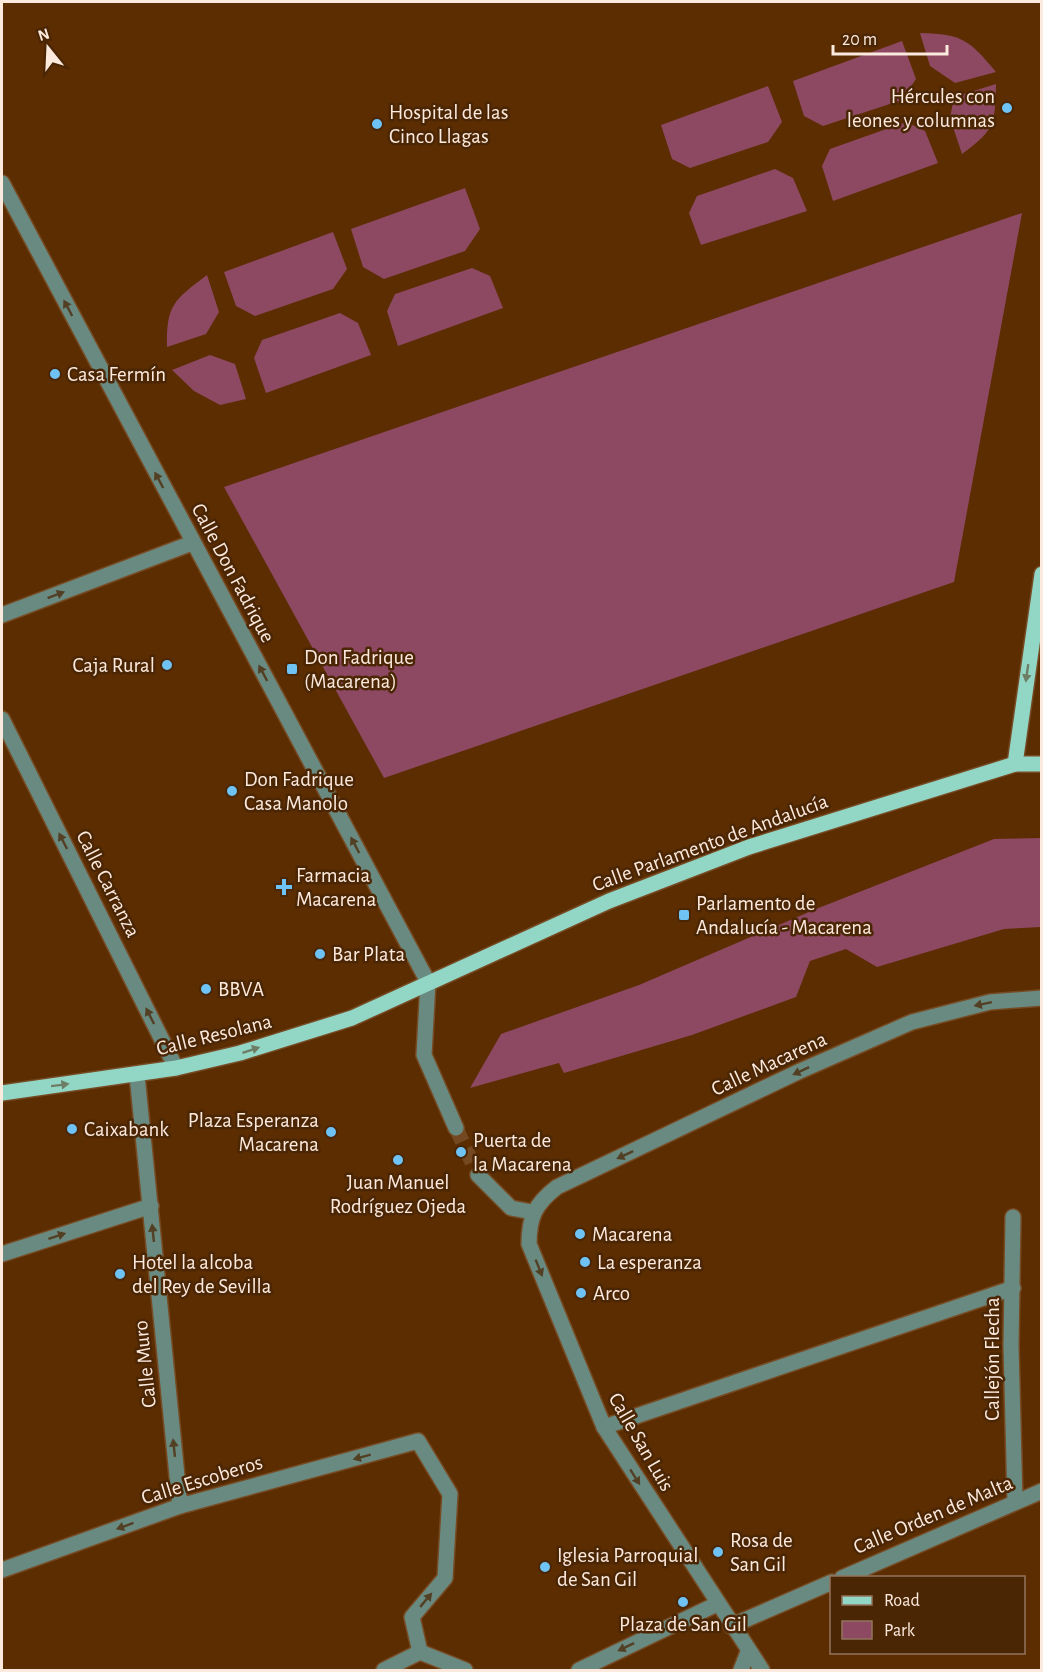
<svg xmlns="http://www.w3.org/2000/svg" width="1043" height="1672" viewBox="0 0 1043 1672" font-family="'Alegreya Sans',sans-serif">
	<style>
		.green { fill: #8d4862 }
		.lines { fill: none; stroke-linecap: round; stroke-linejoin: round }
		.minor-tunnel { stroke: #744921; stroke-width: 15; stroke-dasharray: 15 8; stroke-linecap: butt }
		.minor-casing { stroke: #764b24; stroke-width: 18 }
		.major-casing { stroke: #764b24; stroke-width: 18 }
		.minor { stroke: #698a81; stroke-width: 15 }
		.major { stroke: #92d7c6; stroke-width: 15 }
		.oneway { fill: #523f24 }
		.oneway2 { fill: #6e7e66 }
		.poi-dot { fill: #6fc2f4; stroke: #4b2605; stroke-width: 2 }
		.labels { text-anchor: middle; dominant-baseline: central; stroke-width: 5; stroke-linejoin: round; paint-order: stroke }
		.poi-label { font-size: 21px; fill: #fdeade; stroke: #4b2605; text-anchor: start }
		.street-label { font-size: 21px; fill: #fdeade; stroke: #4b2605 }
	</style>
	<rect width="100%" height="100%" fill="#5c2d00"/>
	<g class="green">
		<path d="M920,33C963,34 969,40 996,72L955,83L930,66Z"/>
		<path d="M902,41L916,79L902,100L823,126L804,116L793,81Z"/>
		<path d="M996,84C995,124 995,130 962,154L950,118L954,97Z"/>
		<path d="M768,86L782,122L768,142L690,168L672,159L661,125Z"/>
		<path d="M906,122L925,131L938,163L833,201L822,166L830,149Z"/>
		<path d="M775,169L793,178L807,211L701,245L689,213L697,196Z"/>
		<path d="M465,188L480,229L465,251L384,279L363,267L351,229Z"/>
		<path d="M1022,213L954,582L384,778L224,487Z"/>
		<path d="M333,232L347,269L333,289L255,316L236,306L224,272Z"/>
		<path d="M472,268L490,276L503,308L398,346L387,311L395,294Z"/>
		<path d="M207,275L219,312L206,334L167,347C166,305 174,300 207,275Z"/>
		<path d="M340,313L358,323L371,355L266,393L254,358L262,340Z"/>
		<path d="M210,355L235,364L246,399L220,405L194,391L172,370Z"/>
		<path d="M1041,838V927L1004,929L877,967L846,949L810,961L796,997L692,1035L564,1073L559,1063L470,1088L501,1034L639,985L816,909L994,839Z"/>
	</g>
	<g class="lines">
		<path class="minor-tunnel" d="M456,1128L478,1175"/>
		<defs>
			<g id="minor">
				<path d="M2,183L428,982L424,1055L456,1128"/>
				<path d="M2,615L192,543"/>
				<path d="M2,719L176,1068"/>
				<path d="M137,1075L180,1506"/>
				<path d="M478,1175L511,1208L532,1212"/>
				<path d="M1013,1217L1011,1346L1015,1501"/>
				<path d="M2,1254L151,1206"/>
				<path d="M604,1427L1013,1288"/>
				<path d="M2,1570L180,1506L418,1441L450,1494L445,1578L412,1617L420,1652"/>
				<path d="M842,1578L1042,1491"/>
				<path d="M731,1626L832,1582"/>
				<path d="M420,1652L465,1670"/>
				<path d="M384,1670L420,1652"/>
				<path d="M579,1670L717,1604"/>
				<path d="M741,1670L748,1652"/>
				<path d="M762,1670L604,1427L529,1244C529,1217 535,1204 557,1187L800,1071L912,1022L990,1002L1042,998"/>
			</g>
			<g id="major">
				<path d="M1015,764L1042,574"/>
				<path d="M2,1093L176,1068L240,1053L352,1018L609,901L749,847L1015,764H1042"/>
			</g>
		</defs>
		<use href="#minor" class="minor-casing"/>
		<use href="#major" class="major-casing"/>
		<use href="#minor" class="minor"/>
		<use href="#major" class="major"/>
	</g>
	<defs><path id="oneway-solid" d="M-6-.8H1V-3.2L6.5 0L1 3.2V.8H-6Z" transform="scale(1.5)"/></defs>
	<g class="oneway">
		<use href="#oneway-solid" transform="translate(68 308) rotate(-118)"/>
		<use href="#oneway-solid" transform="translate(159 480) rotate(-118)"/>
		<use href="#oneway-solid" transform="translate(56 595) rotate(-21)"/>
		<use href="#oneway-solid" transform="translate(263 673) rotate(-118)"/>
		<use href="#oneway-solid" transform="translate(63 841) rotate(-117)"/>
		<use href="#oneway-solid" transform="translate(355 845) rotate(-118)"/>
		<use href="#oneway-solid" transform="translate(983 1004) rotate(168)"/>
		<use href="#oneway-solid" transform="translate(150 1016) rotate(-117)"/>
		<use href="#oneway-solid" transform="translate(801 1071) rotate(155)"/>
		<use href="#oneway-solid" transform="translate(625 1155) rotate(155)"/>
		<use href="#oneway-solid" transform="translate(153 1233) rotate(-96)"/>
		<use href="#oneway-solid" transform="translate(57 1236) rotate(-18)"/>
		<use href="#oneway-solid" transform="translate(539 1268) rotate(68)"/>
		<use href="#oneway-solid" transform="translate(174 1448) rotate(-96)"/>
		<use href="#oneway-solid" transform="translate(362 1457) rotate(165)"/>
		<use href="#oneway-solid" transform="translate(635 1477) rotate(58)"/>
		<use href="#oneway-solid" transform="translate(125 1526) rotate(160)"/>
		<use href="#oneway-solid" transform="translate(426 1600) rotate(-50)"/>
		<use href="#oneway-solid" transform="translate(626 1647) rotate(154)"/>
	</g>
	<g class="oneway2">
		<use href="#oneway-solid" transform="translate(1027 673) rotate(98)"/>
		<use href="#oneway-solid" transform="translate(251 1050) rotate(-18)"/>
		<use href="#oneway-solid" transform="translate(60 1085) rotate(-7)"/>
	</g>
	<g class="poi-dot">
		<circle cx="1007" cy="108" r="6"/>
		<circle cx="377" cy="124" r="6"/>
		<circle cx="55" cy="374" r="6"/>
		<circle cx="167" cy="665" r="6"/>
		<rect x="286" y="663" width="12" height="12" rx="3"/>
		<circle cx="232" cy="791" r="6"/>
		<path d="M281 878h6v6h6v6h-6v6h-6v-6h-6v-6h6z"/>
		<rect x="678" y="909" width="12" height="12" rx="3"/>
		<circle cx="320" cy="954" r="6"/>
		<circle cx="206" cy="989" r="6"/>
		<circle cx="72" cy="1129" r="6"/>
		<circle cx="331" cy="1132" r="6"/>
		<circle cx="461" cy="1152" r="6"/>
		<circle cx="398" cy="1160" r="6"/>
		<circle cx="580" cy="1234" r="6"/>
		<circle cx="585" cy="1262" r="6"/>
		<circle cx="120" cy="1274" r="6"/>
		<circle cx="581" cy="1293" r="6"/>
		<circle cx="718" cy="1552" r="6"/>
		<circle cx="545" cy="1567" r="6"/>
		<circle cx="683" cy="1602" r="6"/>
	</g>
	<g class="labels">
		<g class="poi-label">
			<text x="995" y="96" text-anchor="end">Hércules con<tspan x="995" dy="24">leones y columnas</tspan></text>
			<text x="389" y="112">Hospital de las<tspan x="389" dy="24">Cinco Llagas</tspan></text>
			<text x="67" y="374">Casa Fermín</text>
			<text x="304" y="657">Don Fadrique<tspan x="304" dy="24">(Macarena)</tspan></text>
			<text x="155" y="665" text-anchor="end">Caja Rural</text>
			<text x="244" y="779">Don Fadrique<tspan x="244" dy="24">Casa Manolo</tspan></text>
			<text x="296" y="875">Farmacia<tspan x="296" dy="24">Macarena</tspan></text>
			<text x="696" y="903">Parlamento de<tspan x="696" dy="24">Andalucía - Macarena</tspan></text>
			<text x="332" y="954">Bar Plata</text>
			<text x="218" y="989">BBVA</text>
			<text x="319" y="1120" text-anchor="end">Plaza Esperanza<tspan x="319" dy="24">Macarena</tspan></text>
			<text x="84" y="1129">Caixabank</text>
			<text x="473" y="1140">Puerta de<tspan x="473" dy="24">la Macarena</tspan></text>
			<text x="398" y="1182" text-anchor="middle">Juan Manuel<tspan x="398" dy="24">Rodríguez Ojeda</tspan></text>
			<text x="592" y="1234">Macarena</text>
			<text x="132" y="1262">Hotel la alcoba<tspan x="132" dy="24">del Rey de Sevilla</tspan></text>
			<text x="597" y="1262">La esperanza</text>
			<text x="593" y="1293">Arco</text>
			<text x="730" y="1540">Rosa de<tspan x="730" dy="24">San Gil</tspan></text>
			<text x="557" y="1555">Iglesia Parroquial<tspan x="557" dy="24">de San Gil</tspan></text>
			<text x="683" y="1624" text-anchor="middle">Plaza de San Gil</text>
		</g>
		<g class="street-label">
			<text transform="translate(233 573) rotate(62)">Calle Don Fadrique</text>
			<text transform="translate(710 843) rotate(-20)">Calle Parlamento de Andalucía</text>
			<text transform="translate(108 884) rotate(63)">Calle Carranza</text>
			<text transform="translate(214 1035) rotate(-14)">Calle Resolana</text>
			<text transform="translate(769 1064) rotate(-25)">Calle Macarena</text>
			<text transform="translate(992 1359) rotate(-90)">Callejón Flecha</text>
			<text transform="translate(145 1364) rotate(-96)">Calle Muro</text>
			<text transform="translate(641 1442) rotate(60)">Calle San Luis</text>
			<text transform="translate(202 1480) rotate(-17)">Calle Escoberos</text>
			<text transform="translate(933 1515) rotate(-23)">Calle Orden de Malta</text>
		</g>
	</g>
	<rect width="1043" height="1672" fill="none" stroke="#fdeade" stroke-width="6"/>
	<rect x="830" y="1576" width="195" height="78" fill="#4b2605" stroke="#92745c" stroke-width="1.5"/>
	<rect x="842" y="1596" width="30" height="9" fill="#92d7c6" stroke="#92745c" stroke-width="1.5"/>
	<text x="884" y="1606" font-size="18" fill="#fdeade">Road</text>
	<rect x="842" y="1621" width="30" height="18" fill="#8d4862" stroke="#92745c" stroke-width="1.5"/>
	<text x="884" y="1636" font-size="18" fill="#fdeade">Park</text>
	<g transform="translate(48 48) rotate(342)" stroke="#4b2605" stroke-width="4.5" paint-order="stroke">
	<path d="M0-4.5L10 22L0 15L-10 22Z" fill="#fdeade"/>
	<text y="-9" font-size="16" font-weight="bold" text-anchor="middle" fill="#fdeade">N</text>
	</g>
	<path d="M833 45v9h114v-9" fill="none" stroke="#fdeade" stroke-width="3"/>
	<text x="842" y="45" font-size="18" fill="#fdeade" stroke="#4b2605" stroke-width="4.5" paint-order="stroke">20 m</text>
</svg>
